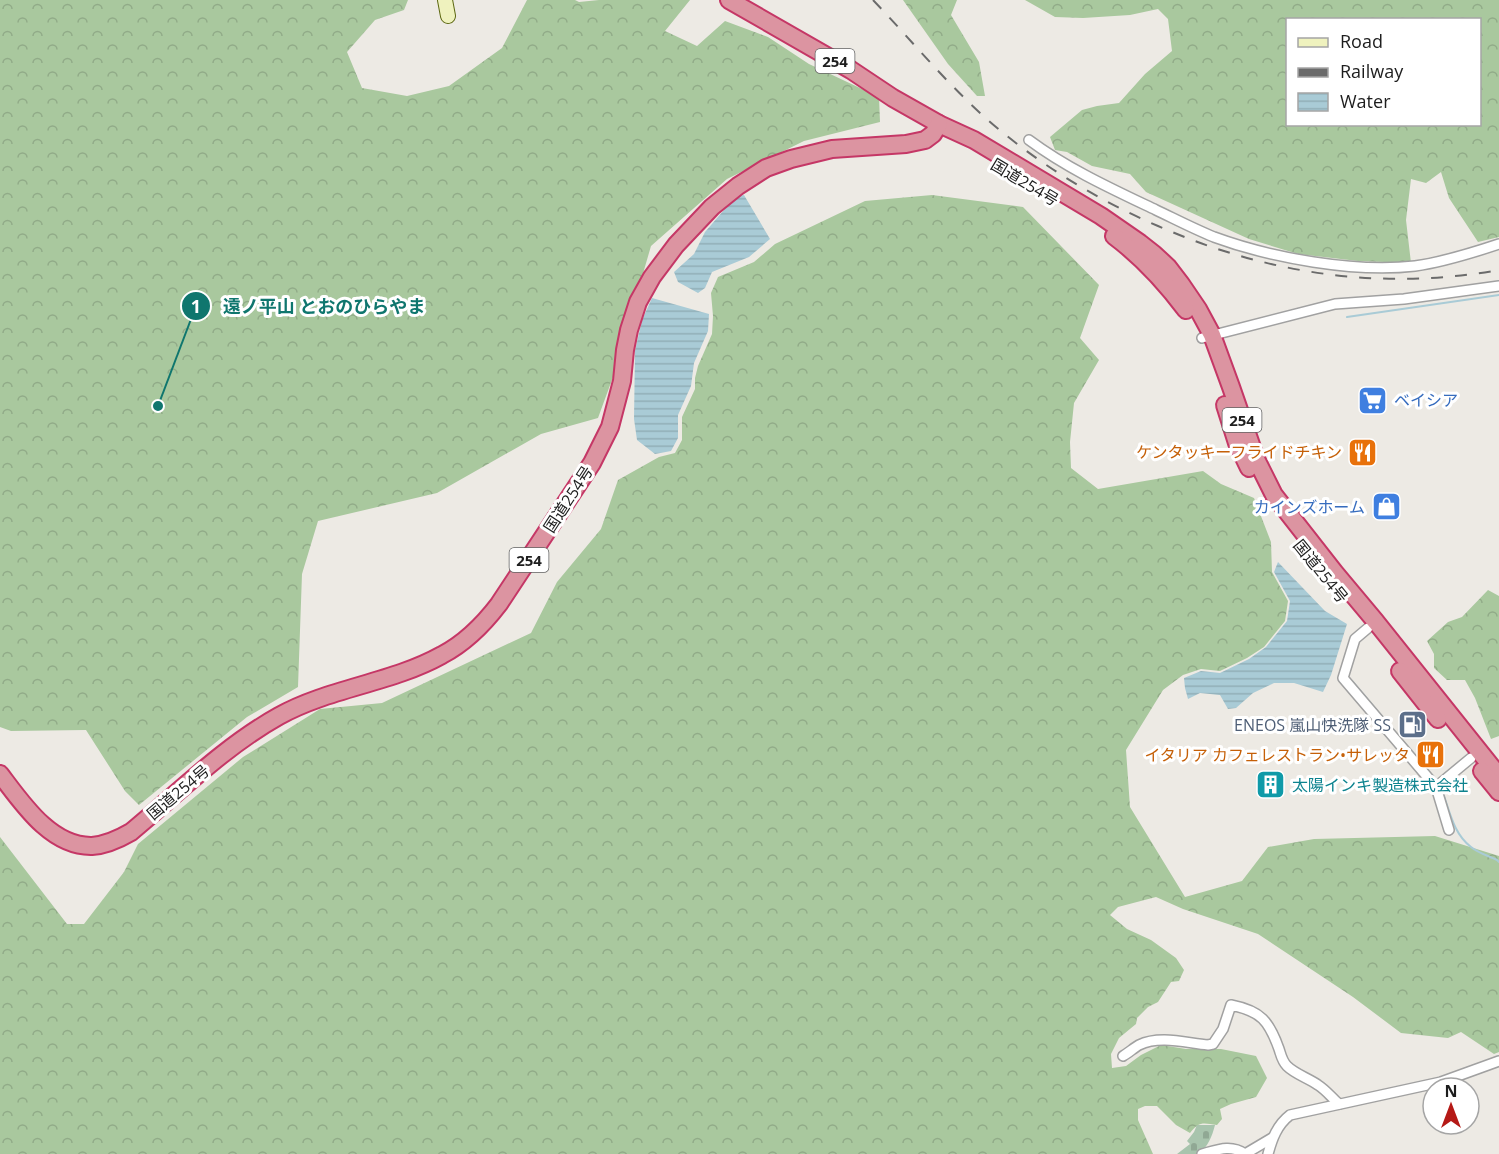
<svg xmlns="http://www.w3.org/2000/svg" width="1499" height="1154" viewBox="0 0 1499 1154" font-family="'Open Sans','Noto Sans JP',sans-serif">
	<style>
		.forest { fill: url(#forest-crowns); fill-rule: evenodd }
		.cemetery { fill: url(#cemetery-stones) }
		.water { fill: url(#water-rules) }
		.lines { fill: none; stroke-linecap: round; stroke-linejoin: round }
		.stream { stroke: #a9cbd6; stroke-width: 2 }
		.street-casing { stroke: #a1a1a1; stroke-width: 12 }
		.secondary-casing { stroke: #5d6811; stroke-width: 16 }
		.highway-casing { stroke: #c53766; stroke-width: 20 }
		.street { stroke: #fff; stroke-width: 9 }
		.secondary { stroke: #eff2be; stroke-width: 14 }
		.highway { stroke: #dc94a1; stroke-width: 16 }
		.rail { stroke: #6b6b6b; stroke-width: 2; stroke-dasharray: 12 12; stroke-linecap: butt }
		.labels { text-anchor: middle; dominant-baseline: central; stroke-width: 6; stroke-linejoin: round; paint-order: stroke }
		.shield { fill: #fff; stroke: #616161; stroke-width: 1.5 }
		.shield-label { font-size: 15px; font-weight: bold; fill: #1d1d1d }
		.street-label { font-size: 16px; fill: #1d1d1d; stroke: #fff }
		.shop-label { font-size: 16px; fill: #366cbe; stroke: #fff; text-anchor: start }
		.food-label { font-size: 16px; fill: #c56008; stroke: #fff; text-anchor: end }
		.service-label { font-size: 16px; fill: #4e5e75; stroke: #fff; text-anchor: end }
		.culture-label { font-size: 16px; fill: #0d838f; stroke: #fff; text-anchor: start }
		.leader { fill: none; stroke: #0f766e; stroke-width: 2 }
		.callout-dot { fill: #0f766e; stroke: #fff; stroke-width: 2 }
		.mark-label { font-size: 18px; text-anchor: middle; font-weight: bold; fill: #fff }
		.callout-label { font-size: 18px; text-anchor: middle; font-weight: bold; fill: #0f766e; stroke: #fff; stroke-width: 6; stroke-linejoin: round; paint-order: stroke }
	</style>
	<defs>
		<pattern id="forest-crowns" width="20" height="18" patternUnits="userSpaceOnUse" patternTransform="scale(1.5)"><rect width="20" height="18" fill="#a9c89e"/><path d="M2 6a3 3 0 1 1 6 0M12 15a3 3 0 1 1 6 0" fill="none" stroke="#91ab88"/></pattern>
		<pattern id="cemetery-stones" width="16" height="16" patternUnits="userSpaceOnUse" patternTransform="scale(1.5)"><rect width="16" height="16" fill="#a8c4ad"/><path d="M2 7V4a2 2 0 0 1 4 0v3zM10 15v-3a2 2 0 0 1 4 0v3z" fill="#90a894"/></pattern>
		<pattern id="water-rules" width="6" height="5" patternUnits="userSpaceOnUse" patternTransform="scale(1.5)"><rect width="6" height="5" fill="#a9cbd6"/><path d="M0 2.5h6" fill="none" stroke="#91aeb7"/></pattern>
	</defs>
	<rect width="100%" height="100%" fill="#edeae4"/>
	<g class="forest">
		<path d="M0,0H408L404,10L375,20L347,52L362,88L407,96L449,86L502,48L527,0H575L579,2L599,0H690L665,31L697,46L725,21L768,37L809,64L879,97L880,122L804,141L727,179L651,246L613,377L598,418L541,434L437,493L318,521L302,574L298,687L247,717L139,805L125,791L86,730L11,731L0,727Z"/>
		<path d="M903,0H957L951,15L979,62L985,96H977L948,64Z"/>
		<path d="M1025,0H1499V237L1478,242L1449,198L1441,172L1426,183L1411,179L1406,220L1411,263L1358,261L1298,254L1249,239L1146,192L1130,174L1092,166L1067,152L1055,150L1050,137L1082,110L1097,106L1119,103L1145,74L1172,51L1168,19L1158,9L1130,15L1083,18L1055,17ZM1288,20H1480V124H1288Z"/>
		<path d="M932,195L1023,207L1099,285L1080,338L1099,360L1074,403L1070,442L1071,468L1098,489L1203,471L1221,484L1254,498L1271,542L1272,572L1288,601L1285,621L1264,647L1247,658L1220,671L1201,669L1183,675L1163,690L1126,750L1130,807L1185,897L1242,881L1268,847L1314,839L1435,836L1499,856V1052L1494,1054L1461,1032L1448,1038L1401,1033L1353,997L1258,934L1183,909L1156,897L1118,907L1110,915L1127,929L1151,940L1176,958L1184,970L1179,981L1171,982L1158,1002L1148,1007L1137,1018L1136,1024L1119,1038L1111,1054L1112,1068L1126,1066L1141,1055L1161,1045L1186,1049H1221L1256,1056L1267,1078L1256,1097L1231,1104L1220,1109L1222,1119L1217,1125C1203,1123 1199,1121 1190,1133L1176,1125L1157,1106H1145L1138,1109V1120L1153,1154H0V837L67,924H84L124,872L138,844L243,757L320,709L382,703L531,633L557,582L601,529L618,480L659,457L675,453L682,440V417L695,389V378L698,366L712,334L713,316L711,293L718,277L754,262L775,244L865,201Z"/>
		<path d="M1488,590L1499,596V736L1491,739L1475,698L1465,680H1447L1434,668V654L1427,641L1448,622L1462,617Z"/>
	</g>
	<path class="cemetery" d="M1197,1125H1215C1212,1137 1208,1146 1199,1154H1177L1190,1144L1187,1141L1194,1132Z"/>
	<g class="water">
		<path d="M744,195L770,239L749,257L712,272L705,288L698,293L678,282L674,272L694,254L705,232L730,203L734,197Z"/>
		<path d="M652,298L709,314L708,331L694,363L691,386L678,415V438L671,451L655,454L637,440L634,419L635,351L642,320Z"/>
		<path d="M1278,562L1325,611L1347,624L1331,675L1323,692L1294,683H1274L1253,693L1236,708L1228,709L1220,695L1200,693L1188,699L1185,688L1184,678L1201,671L1220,673L1249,659L1266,647L1287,621L1290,601L1274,572Z"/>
	</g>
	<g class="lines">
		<g class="stream">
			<path d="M1347,317L1499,295"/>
			<path d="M1352,681L1434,778"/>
			<path d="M1443,793C1450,813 1454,834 1471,847C1478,853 1489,856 1497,860L1499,862"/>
		</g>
		<defs>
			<g id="street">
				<path d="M1029,140C1068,169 1112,189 1156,210C1175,219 1194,229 1214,237C1271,258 1355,273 1415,266C1444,262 1472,253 1499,244"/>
				<path d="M1202,338L1335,304L1404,299L1499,286"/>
				<path d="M1368,628L1355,639L1343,678L1436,787L1449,830"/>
				<path d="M1436,787L1471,758"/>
				<path d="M1123,1056C1128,1053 1134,1048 1139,1045C1160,1035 1186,1043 1208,1045L1213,1044L1223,1029L1231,1005C1261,1011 1269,1021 1279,1049C1281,1055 1282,1061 1287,1066C1295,1074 1308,1078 1318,1085C1326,1090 1332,1098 1339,1104"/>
				<path d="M1202,1154C1217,1150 1231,1144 1245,1154"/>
				<path d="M1245,1154L1272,1138"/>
				<path d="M1268,1154C1272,1139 1277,1125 1290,1115L1441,1082L1499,1061"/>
			</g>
			<path id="secondary" d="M445,0L448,16"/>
			<g id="highway">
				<path d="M729,0L851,70L893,98L939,124L974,140L1101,216L1140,243L1154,254L1168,267L1181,284L1198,309L1212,335L1231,387L1256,459L1274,495L1335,573L1376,622L1499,776"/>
				<path d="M1114,236C1142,257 1165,282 1186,310"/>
				<path d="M1225,405L1237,443L1249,468"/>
				<path d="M1400,671L1438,719"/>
				<path d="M1482,771L1499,792"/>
				<path d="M0,774C22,803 51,847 92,846C106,845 119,839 131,832C178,793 225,746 279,716C329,688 392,683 442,655C465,643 483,625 499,604L592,463L610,427L622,381L625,350L629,330L638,302L652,277L676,245L712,207L738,186L766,168L791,159L832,149L906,144L925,140L933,134L939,124"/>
			</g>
		</defs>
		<use href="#street" class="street-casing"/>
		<use href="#secondary" class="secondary-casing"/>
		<use href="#highway" class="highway-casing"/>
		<use href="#street" class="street"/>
		<use href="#secondary" class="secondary"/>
		<use href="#highway" class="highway"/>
		<path class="rail" d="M873,0C914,43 951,89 996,127C1045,168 1100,201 1158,226C1267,274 1381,291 1499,270"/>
	</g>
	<defs>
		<symbol id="supermarket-square" viewBox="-11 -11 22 22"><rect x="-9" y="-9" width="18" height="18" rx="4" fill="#3f7fe0" stroke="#fff"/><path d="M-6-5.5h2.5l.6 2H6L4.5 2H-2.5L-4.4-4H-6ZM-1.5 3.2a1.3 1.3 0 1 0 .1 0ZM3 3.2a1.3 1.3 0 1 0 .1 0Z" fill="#fff"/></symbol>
		<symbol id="restaurant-square" viewBox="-11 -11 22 22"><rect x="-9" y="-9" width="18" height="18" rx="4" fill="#e8710a" stroke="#fff"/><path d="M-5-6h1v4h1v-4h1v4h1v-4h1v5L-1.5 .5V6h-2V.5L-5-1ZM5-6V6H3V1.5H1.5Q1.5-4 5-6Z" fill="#fff"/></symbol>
		<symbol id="shop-square" viewBox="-11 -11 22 22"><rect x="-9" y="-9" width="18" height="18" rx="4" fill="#3f7fe0" stroke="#fff"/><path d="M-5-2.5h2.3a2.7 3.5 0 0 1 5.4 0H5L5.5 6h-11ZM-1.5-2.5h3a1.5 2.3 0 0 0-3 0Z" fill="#fff"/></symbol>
		<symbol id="fuel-square" viewBox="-11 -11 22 22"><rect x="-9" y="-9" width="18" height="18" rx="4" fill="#5c6f8a" stroke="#fff"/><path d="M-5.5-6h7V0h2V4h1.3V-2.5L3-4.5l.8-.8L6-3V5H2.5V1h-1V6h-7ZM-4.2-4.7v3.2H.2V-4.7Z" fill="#fff"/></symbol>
		<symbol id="building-square" viewBox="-11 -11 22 22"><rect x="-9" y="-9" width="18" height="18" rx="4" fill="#0f9aa8" stroke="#fff"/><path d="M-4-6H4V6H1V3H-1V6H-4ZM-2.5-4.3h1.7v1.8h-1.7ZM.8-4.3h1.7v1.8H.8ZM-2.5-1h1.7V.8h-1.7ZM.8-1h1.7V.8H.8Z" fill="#fff"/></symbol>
	</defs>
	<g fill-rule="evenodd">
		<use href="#supermarket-square" x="1356" y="384" width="33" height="33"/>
		<use href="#restaurant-square" x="1346" y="436" width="33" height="33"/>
		<use href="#shop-square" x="1370" y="490" width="33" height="33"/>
		<use href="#fuel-square" x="1396" y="708" width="33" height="33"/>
		<use href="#restaurant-square" x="1414" y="738" width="33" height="33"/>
		<use href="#building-square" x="1254" y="768" width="33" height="33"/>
	</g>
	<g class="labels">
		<g class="shield">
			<rect x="815.5" y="49" width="39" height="24" rx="4.5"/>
			<rect x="1222.5" y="408" width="39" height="24" rx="4.5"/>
			<rect x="509.5" y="548" width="39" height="24" rx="4.5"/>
		</g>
		<g class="shield-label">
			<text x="835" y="61">254</text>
			<text x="1242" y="420">254</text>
			<text x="529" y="560">254</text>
		</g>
		<g class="street-label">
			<text transform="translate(1025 182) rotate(31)">国道254号</text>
			<text transform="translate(568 499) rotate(-57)">国道254号</text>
			<text transform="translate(1321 571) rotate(51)">国道254号</text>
			<text transform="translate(178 792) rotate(-40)">国道254号</text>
		</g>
		<g class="shop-label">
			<text x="1394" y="400">ベイシア</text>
			<text x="1365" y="507" text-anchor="end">カインズホーム</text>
		</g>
		<g class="food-label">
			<text x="1342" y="452">ケンタッキーフライドチキン</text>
			<text x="1410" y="755">イタリア カフェレストラン•サレッタ</text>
		</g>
		<g class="service-label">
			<text x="1391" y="725">ENEOS 嵐山快洗隊 SS</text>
		</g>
		<g class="culture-label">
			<text x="1292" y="785">太陽インキ製造株式会社</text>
		</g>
	</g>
	<path class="leader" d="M158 406L196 306"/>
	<g class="callout-dot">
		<circle cx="158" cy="406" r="6"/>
		<circle cx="196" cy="306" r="15"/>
	</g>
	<g class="mark-label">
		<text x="196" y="313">1</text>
	</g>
	<g class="callout-label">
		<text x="324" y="313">遠ノ平山 とおのひらやま</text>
	</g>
	<rect x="1286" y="18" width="195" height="108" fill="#ffffff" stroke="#a5a5a5" stroke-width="1.5"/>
	<rect x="1298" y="38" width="30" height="9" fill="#eff2be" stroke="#a5a5a5" stroke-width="1.5"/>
	<text x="1340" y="48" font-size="18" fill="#1d1d1d">Road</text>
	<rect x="1298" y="68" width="30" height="9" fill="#6b6b6b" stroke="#a5a5a5" stroke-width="1.5"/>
	<text x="1340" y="78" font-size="18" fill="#1d1d1d">Railway</text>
	<rect x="1298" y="93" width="30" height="18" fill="url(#water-rules)" stroke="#a5a5a5" stroke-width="1.5"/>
	<text x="1340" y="108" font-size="18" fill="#1d1d1d">Water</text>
	<g transform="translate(1451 1106)"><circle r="28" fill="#ffffff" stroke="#a5a5a5" stroke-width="1.5"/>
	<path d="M0-4.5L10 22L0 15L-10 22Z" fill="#b51916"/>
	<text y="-9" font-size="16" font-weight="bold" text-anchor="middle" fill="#1d1d1d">N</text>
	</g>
</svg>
